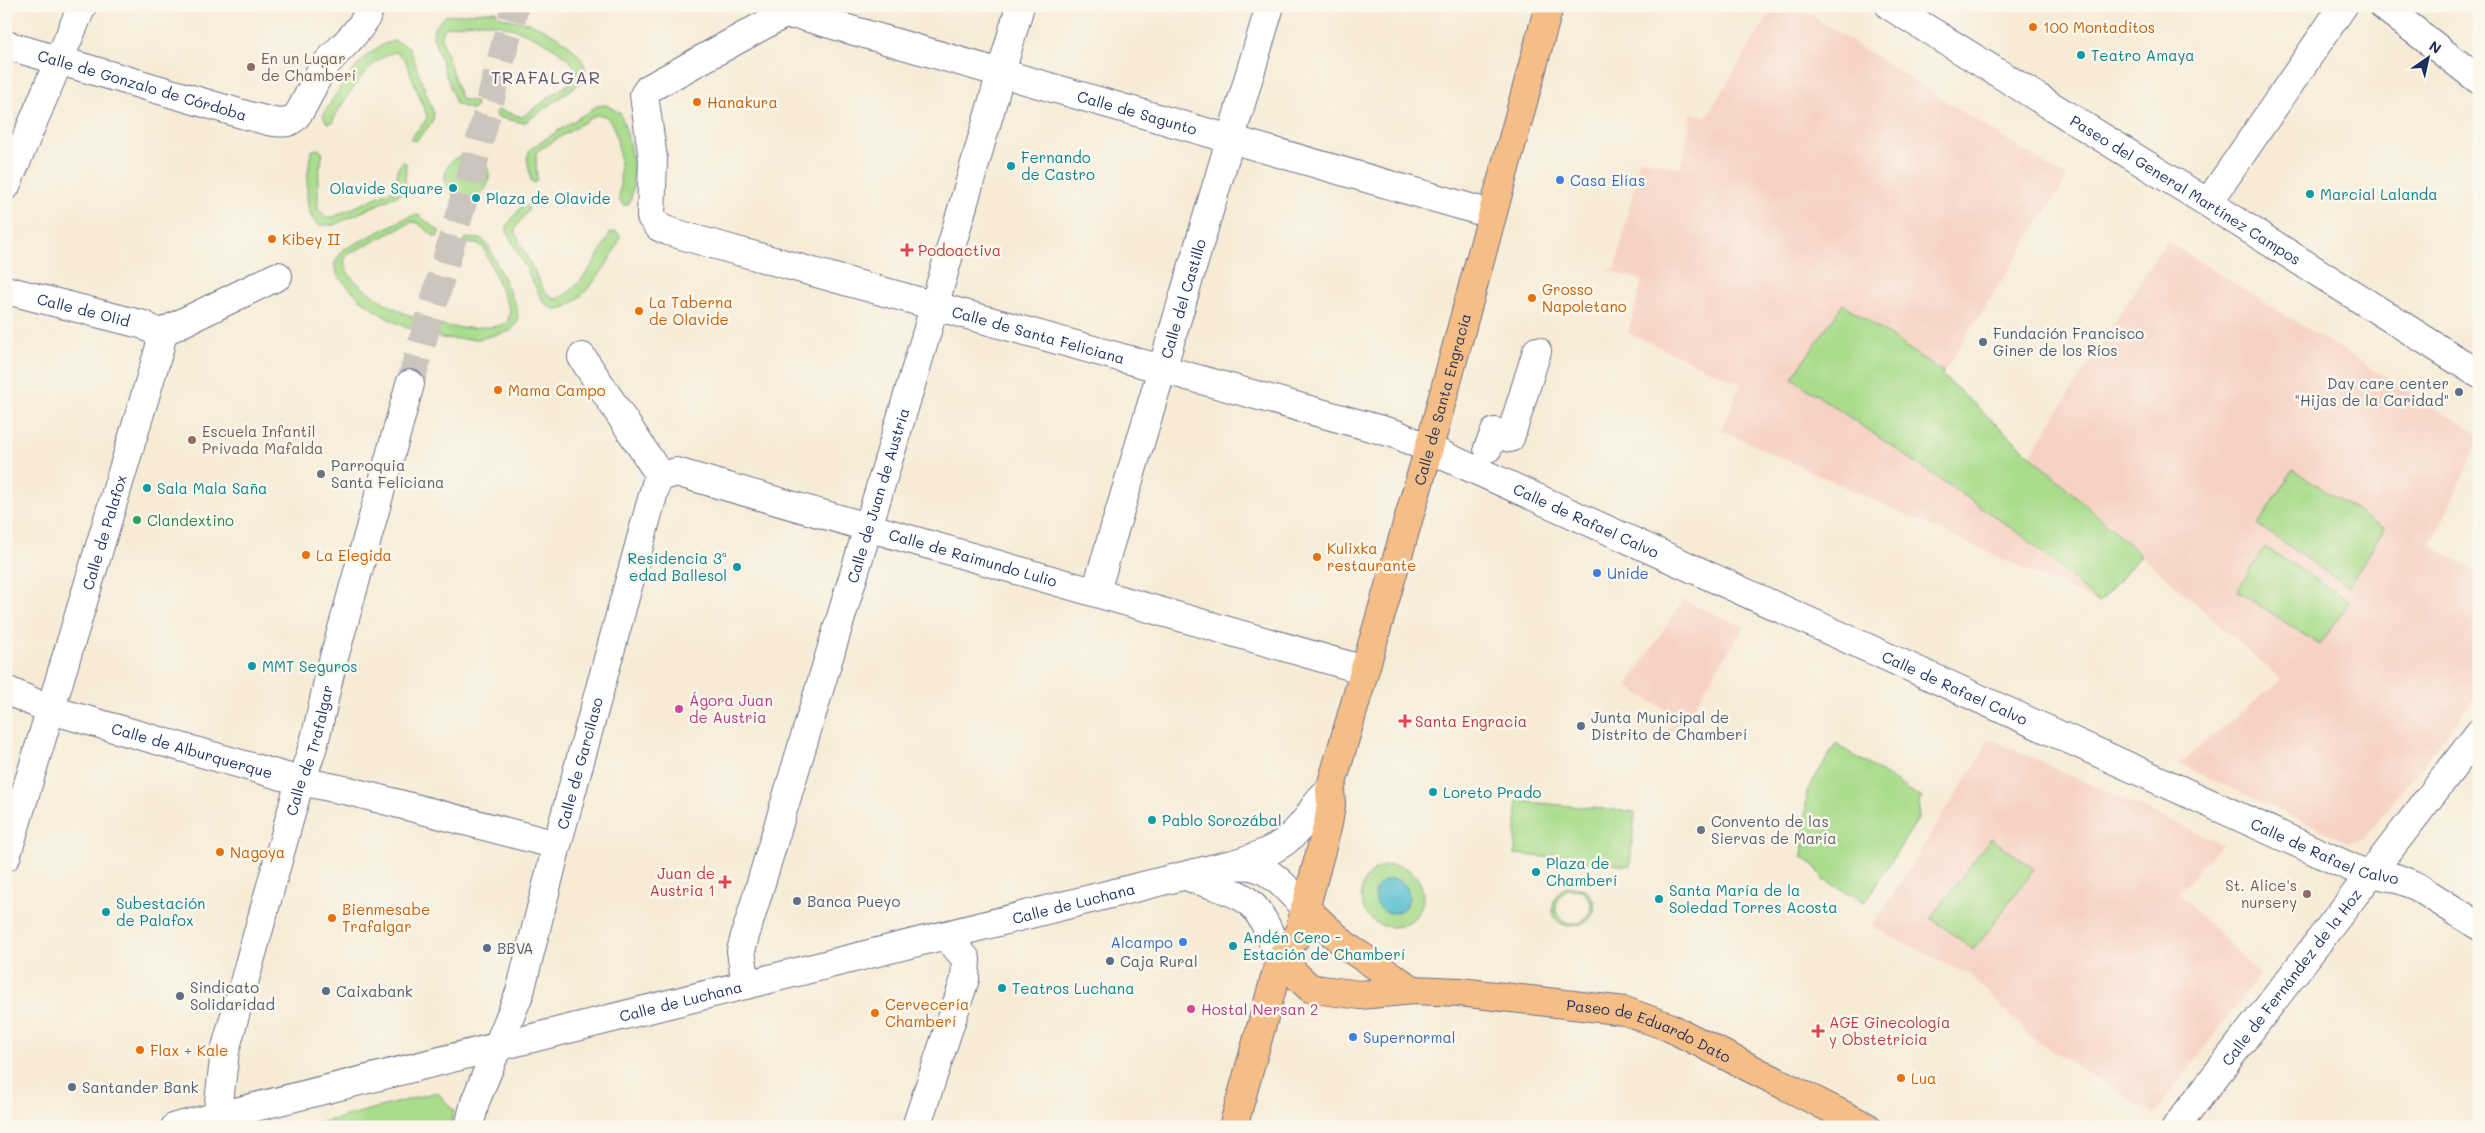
<svg xmlns="http://www.w3.org/2000/svg" width="2485" height="1133" viewBox="0 0 2485 1133" font-family="Mali,sans-serif">
	<style>
		.built { fill: #f6d2c4 }
		.green { fill: #a9dc8b; stroke: #628674; fill-rule: evenodd }
		.water { fill: #52bccf; stroke: #367696 }
		.lines { fill: none; stroke-linecap: round; stroke-linejoin: round }
		.minor-tunnel { stroke: #cbc5be; stroke-width: 28; stroke-dasharray: 28 14; stroke-linecap: butt }
		.minor-casing { stroke: #687188; stroke-width: 30 }
		.major-casing { stroke: #687188; stroke-width: 30 }
		.minor { stroke: #fff; stroke-width: 28 }
		.major { stroke: #f6be87; stroke-width: 28 }
		.food-dot { fill: #e8710a; stroke: #fbf7ec; stroke-width: 2 }
		.culture-dot { fill: #0f9aa8; stroke: #fbf7ec; stroke-width: 2 }
		.education-dot { fill: #8d6e63; stroke: #fbf7ec; stroke-width: 2 }
		.shop-dot { fill: #3f7fe0; stroke: #fbf7ec; stroke-width: 2 }
		.health-dot { fill: #e0444e; stroke: #fbf7ec; stroke-width: 2 }
		.service-dot { fill: #5c6f8a; stroke: #fbf7ec; stroke-width: 2 }
		.worship-dot { fill: #6b7280; stroke: #fbf7ec; stroke-width: 2 }
		.leisure-dot { fill: #2e9e5b; stroke: #fbf7ec; stroke-width: 2 }
		.hotel-dot { fill: #d1479c; stroke: #fbf7ec; stroke-width: 2 }
		.labels { text-anchor: middle; dominant-baseline: central; stroke-width: 5; stroke-linejoin: round; paint-order: stroke }
		.food-label { font-size: 15px; fill: #c56008; stroke: #fbf7ec; text-anchor: start }
		.culture-label { font-size: 15px; fill: #0d838f; stroke: #fbf7ec; text-anchor: start }
		.education-label { font-size: 15px; fill: #785e54; stroke: #fbf7ec; text-anchor: start }
		.street-label { font-size: 15px; fill: #1b2f5e; stroke: #fbf7ec }
		.shop-label { font-size: 15px; fill: #366cbe; stroke: #fbf7ec; text-anchor: start }
		.health-label { font-size: 15px; fill: #be3a42; stroke: #fbf7ec; text-anchor: start }
		.service-label { font-size: 15px; fill: #4e5e75; stroke: #fbf7ec; text-anchor: start }
		.worship-label { font-size: 15px; fill: #5b616d; stroke: #fbf7ec; text-anchor: start }
		.leisure-label { font-size: 15px; fill: #27864d; stroke: #fbf7ec; text-anchor: start }
		.hotel-label { font-size: 15px; fill: #b23c85; stroke: #fbf7ec; text-anchor: start }
		.quarter-label { font-size: 18px; letter-spacing: 1px; fill: #625672; stroke: #fbf7ec }
	</style>
	<rect width="100%" height="100%" fill="#fbf7ec"/>
	<filter id="ink" filterUnits="userSpaceOnUse"><feTurbulence type="fractalNoise" baseFrequency=".02" numOctaves="2"/><feDisplacementMap in="SourceGraphic" scale="10" xChannelSelector="R" yChannelSelector="G"/><feConvolveMatrix kernelMatrix="1 2 1 2 8 2 1 2 1" color-interpolation-filters="sRGB"/></filter>
	<filter id="wash" filterUnits="userSpaceOnUse"><feTurbulence type="fractalNoise" baseFrequency=".0096" numOctaves="4" result="noise"/><feDisplacementMap in="SourceGraphic" scale="20" xChannelSelector="R" yChannelSelector="G"/><feGaussianBlur stdDeviation="1.12" result="paint"/><feColorMatrix in="noise" values="0 0 0 0 0 0 0 0 0 0 0 0 0 0 0 0 0 1.4 0 .05"/><feComposite in="paint" operator="in"/></filter>
	<g filter="url(#wash)">
		<rect width="100%" height="100%" fill="#f7ebd6"/>
		<g class="built">
			<path d="M1775,6H1796L2067,178L1942,375L2029,457L2166,241L2479,435V441L2431,545L2479,573V635L2476,640L2479,642V693L2363,840L2348,842L2179,764L2281,680L2141,555L2099,603L1721,430L1741,384L1628,333L1642,280L1606,270L1616,268L1640,159L1681,168L1692,113L1706,117Z"/>
			<path d="M1683,600L1744,627L1677,732L1668,730L1676,717L1627,686Z"/>
			<path d="M1988,738L2222,844L2178,893L2260,974L2154,1115L2031,1037L1967,972L1966,973L1872,927L1980,757Z"/>
		</g>
		<g class="green">
			<path d="M496,11L497,15C511,21 519,20 531,24C551,30 598,58 582,82L524,123L497,117L495,112L499,110L522,117L575,79L577,70C562,46 513,24 485,23C473,22 459,25 447,27L442,32L441,38L461,99L475,102L476,107L473,110L456,104L433,37L434,28L445,16Z"/>
			<path d="M395,41L409,47L434,114L432,123L416,141L410,139L426,120L427,116L405,59L396,52C372,55 341,103 332,123H327L323,116C335,93 366,44 395,41Z"/>
			<path d="M606,105L620,113C629,133 640,186 628,205H623L619,200C621,181 623,125 603,115H596L536,152L537,180L534,183L531,181L527,158L530,149L597,106Z"/>
			<path d="M317,149L323,152L318,179V209L326,217H333L397,188V170L403,161L406,163L405,189L400,194L334,225H318C301,213 308,170 311,151Z"/>
			<circle cx="467" cy="177" r="22"/>
			<path d="M524,204L529,208C526,217 515,223 515,232L544,291L554,299C576,297 602,251 610,233L616,232L620,235C619,253 579,307 560,309C553,310 547,306 543,301L507,232V225Z"/>
			<path d="M418,215L439,231L438,236L435,237L418,223L412,222L347,255C330,278 405,315 422,321C441,327 463,329 483,327C491,327 502,327 508,321L510,311L484,248L478,244L462,243L465,238L482,239L488,245L517,308L518,321L511,331L479,339H454L441,338L425,330L407,328L385,317L360,299L338,276L334,264L343,250L410,216Z"/>
			<path d="M1843,304L1943,372L1942,375L2141,555L2099,603L2023,536L1792,378Z"/>
			<path d="M2293,470L2384,529L2348,587L2258,525Z"/>
			<path d="M2265,547L2350,601L2320,645L2237,591Z"/>
			<path d="M1836,744L1922,798L1919,802L1918,819L1865,902L1824,880L1815,866L1802,857L1807,791Z"/>
			<path d="M1517,801L1635,812L1630,866L1515,854Z"/>
			<path d="M1991,838L2034,869L1974,950L1931,918Z"/>
			<circle cx="1392" cy="896" r="31"/>
			<path d="M1570,886L1584,889C1621,920 1550,945 1553,905C1554,895 1561,889 1570,886ZM1568,889L1582,890L1591,901L1590,914L1580,923H1565L1556,912L1557,898Z"/>
			<path d="M437,1092L454,1111L450,1127H304Z"/>
		</g>
		<circle class="water" cx="1392" cy="896" r="17"/>
	</g>
	<g filter="url(#ink)">
		<g class="lines">
			<path class="minor-tunnel" d="M410,384L470,178L515,6"/>
			<defs>
				<g id="minor">
					<path id="s1" d="M788,6L782,15L648,89L644,95L653,159L651,217L659,227L668,231L698,240L1396,434L2359,871L2396,878L2416,886L2479,926"/>
					<path id="s2" d="M1890,6L2208,203L2479,374"/>
					<path d="M2383,6L2479,80"/>
					<path id="s3" d="M782,15H799L1491,214"/>
					<path id="s4" d="M6,45L249,116C260,118 279,126 290,121C302,116 313,82 322,69C333,53 370,25 369,6"/>
					<path d="M6,186L82,6"/>
					<path d="M2208,203L2343,6"/>
					<path id="s5" d="M6,290L144,325L159,334"/>
					<path d="M159,334L278,276"/>
					<path d="M582,357L661,477"/>
					<path d="M1488,448L1495,432L1510,438L1537,351"/>
					<path id="s6" d="M1096,591L1270,6"/>
					<path id="s7" d="M6,690L51,710L300,781L349,791L557,845"/>
					<path id="s8" d="M6,857L159,350L161,341L159,334"/>
					<path d="M1233,864C1266,854 1287,847 1308,817C1317,804 1316,801 1330,790"/>
					<path d="M1186,876C1204,883 1228,888 1245,899C1264,912 1272,940 1280,960"/>
					<path id="s9" d="M746,985L741,951L745,936L926,335L1020,6"/>
					<path id="s10" d="M175,1127L1227,865C1234,866 1243,865 1250,866C1272,869 1291,893 1305,908"/>
					<path id="s11" d="M216,1127L225,1051L300,781C318,743 322,702 333,661C359,569 384,477 410,384"/>
					<path id="s12" d="M469,1127L475,1102L520,992L557,845L656,484L661,477L676,472L1364,670"/>
					<path d="M916,1127L965,979L966,959L946,936"/>
					<path id="s13" d="M2176,1127L2479,733"/>
				</g>
				<g id="major">
					<path d="M1305,908L1347,947L1413,990"/>
					<path id="s14" d="M1280,960L1310,988L1322,990L1360,995L1413,990L1460,992L1625,1011L1669,1027L1867,1127"/>
					<path id="s15" d="M1233,1127L1280,960L1299,932L1328,824L1331,805L1330,790L1429,448L1549,6"/>
				</g>
			</defs>
			<use href="#minor" class="minor-casing"/>
			<use href="#major" class="major-casing"/>
			<use href="#minor" class="minor"/>
			<use href="#major" class="major"/>
		</g>
	</g>
	<g class="food-dot">
		<circle cx="2033" cy="27" r="5"/>
		<circle cx="697" cy="102" r="5"/>
		<circle cx="272" cy="239" r="5"/>
		<circle cx="1532" cy="298" r="5"/>
		<circle cx="639" cy="311" r="5"/>
		<circle cx="498" cy="390" r="5"/>
		<circle cx="306" cy="555" r="5"/>
		<circle cx="1317" cy="557" r="5"/>
		<circle cx="220" cy="852" r="5"/>
		<circle cx="332" cy="918" r="5"/>
		<circle cx="875" cy="1013" r="5"/>
		<circle cx="140" cy="1050" r="5"/>
		<circle cx="1901" cy="1078" r="5"/>
	</g>
	<g class="culture-dot">
		<circle cx="2081" cy="55" r="5"/>
		<circle cx="1011" cy="166" r="5"/>
		<circle cx="453" cy="188" r="5"/>
		<circle cx="2310" cy="194" r="5"/>
		<circle cx="476" cy="198" r="5"/>
		<circle cx="147" cy="488" r="5"/>
		<circle cx="737" cy="567" r="5"/>
		<circle cx="252" cy="666" r="5"/>
		<circle cx="1433" cy="792" r="5"/>
		<circle cx="1152" cy="820" r="5"/>
		<circle cx="1536" cy="872" r="5"/>
		<circle cx="1659" cy="899" r="5"/>
		<circle cx="106" cy="912" r="5"/>
		<circle cx="1233" cy="946" r="5"/>
		<circle cx="1002" cy="988" r="5"/>
	</g>
	<g class="education-dot">
		<circle cx="251" cy="67" r="5"/>
		<circle cx="192" cy="440" r="5"/>
		<circle cx="2307" cy="894" r="5"/>
	</g>
	<g class="shop-dot">
		<circle cx="1560" cy="180" r="5"/>
		<circle cx="1597" cy="573" r="5"/>
		<circle cx="1183" cy="942" r="5"/>
		<circle cx="1353" cy="1037" r="5"/>
	</g>
	<g class="health-dot">
		<path d="M904.5 242.5h5v5h5v5h-5v5h-5v-5h-5v-5h5z"/>
		<path d="M1402.5 713.5h5v5h5v5h-5v5h-5v-5h-5v-5h5z"/>
		<path d="M722.5 874.5h5v5h5v5h-5v5h-5v-5h-5v-5h5z"/>
		<path d="M1815.5 1023.5h5v5h5v5h-5v5h-5v-5h-5v-5h5z"/>
	</g>
	<g class="service-dot">
		<circle cx="1983" cy="342" r="5"/>
		<circle cx="2459" cy="392" r="5"/>
		<circle cx="1581" cy="726" r="5"/>
		<circle cx="797" cy="901" r="5"/>
		<circle cx="487" cy="948" r="5"/>
		<circle cx="1110" cy="961" r="5"/>
		<circle cx="326" cy="991" r="5"/>
		<circle cx="180" cy="996" r="5"/>
		<circle cx="72" cy="1087" r="5"/>
	</g>
	<g class="worship-dot">
		<circle cx="321" cy="474" r="5"/>
		<circle cx="1701" cy="830" r="5"/>
	</g>
	<circle class="leisure-dot" cx="137" cy="520" r="5"/>
	<g class="hotel-dot">
		<circle cx="679" cy="709" r="5"/>
		<circle cx="1191" cy="1009" r="5"/>
	</g>
	<g class="labels">
		<g class="food-label">
			<text x="2043" y="27">100 Montaditos</text>
			<text x="707" y="102">Hanakura</text>
			<text x="282" y="239">Kibey II</text>
			<text x="1542" y="289">Grosso<tspan x="1542" dy="17">Napoletano</tspan></text>
			<text x="649" y="302">La Taberna<tspan x="649" dy="17">de Olavide</tspan></text>
			<text x="508" y="390">Mama Campo</text>
			<text x="1327" y="548">Kulixka<tspan x="1327" dy="17">restaurante</tspan></text>
			<text x="316" y="555">La Elegida</text>
			<text x="230" y="852">Nagoya</text>
			<text x="342" y="909">Bienmesabe<tspan x="342" dy="17">Trafalgar</tspan></text>
			<text x="885" y="1004">Cervecería<tspan x="885" dy="17">Chamberí</tspan></text>
			<text x="150" y="1050">Flax + Kale</text>
			<text x="1911" y="1078">Lua</text>
		</g>
		<g class="culture-label">
			<text x="2091" y="55">Teatro Amaya</text>
			<text x="1021" y="157">Fernando<tspan x="1021" dy="17">de Castro</tspan></text>
			<text x="443" y="188" text-anchor="end">Olavide Square</text>
			<text x="2320" y="194">Marcial Lalanda</text>
			<text x="486" y="198">Plaza de Olavide</text>
			<text x="157" y="488">Sala Mala Saña</text>
			<text x="727" y="558" text-anchor="end">Residencia 3ª<tspan x="727" dy="17">edad Ballesol</tspan></text>
			<text x="262" y="666">MMT Seguros</text>
			<text x="1443" y="792">Loreto Prado</text>
			<text x="1162" y="820">Pablo Sorozábal</text>
			<text x="1546" y="863">Plaza de<tspan x="1546" dy="17">Chamberí</tspan></text>
			<text x="1669" y="890">Santa María de la<tspan x="1669" dy="17">Soledad Torres Acosta</tspan></text>
			<text x="116" y="903">Subestación<tspan x="116" dy="17">de Palafox</tspan></text>
			<text x="1243" y="937">Andén Cero -<tspan x="1243" dy="17">Estación de Chamberí</tspan></text>
			<text x="1012" y="988">Teatros Luchana</text>
		</g>
		<g class="education-label">
			<text x="261" y="58">En un Lugar<tspan x="261" dy="17">de Chamberí</tspan></text>
			<text x="202" y="431">Escuela Infantil<tspan x="202" dy="17">Privada Mafalda</tspan></text>
			<text x="2297" y="885" text-anchor="end">St. Alice's<tspan x="2297" dy="17">nursery</tspan></text>
		</g>
		<g class="street-label">
			<text stroke="none"><textPath href="#s4" startOffset="142">Calle de Gonzalo de Córdoba</textPath></text>
			<text stroke="none"><textPath href="#s3" startOffset="369">Calle de Sagunto</textPath></text>
			<text stroke="none"><textPath href="#s2" startOffset="348">Paseo del General Martínez Campos</textPath></text>
			<text stroke="none"><textPath href="#s6" startOffset="305">Calle del Castillo</textPath></text>
			<text stroke="none"><textPath href="#s5" startOffset="80">Calle de Olid</textPath></text>
			<text stroke="none"><textPath href="#s1" startOffset="701">Calle de Santa Feliciana</textPath></text>
			<text stroke="none"><textPath href="#s15" startOffset="760">Calle de Santa Engracia</textPath></text>
			<text stroke="none"><textPath href="#s9" startOffset="510">Calle de Juan de Austria</textPath></text>
			<text stroke="none"><textPath href="#s1" startOffset="1281">Calle de Rafael Calvo</textPath></text>
			<text stroke="none"><textPath href="#s8" startOffset="339">Calle de Palafox</textPath></text>
			<text stroke="none"><textPath href="#s12" startOffset="1004">Calle de Raimundo Lulio</textPath></text>
			<text stroke="none"><textPath href="#s1" startOffset="1686">Calle de Rafael Calvo</textPath></text>
			<text stroke="none"><textPath href="#s7" startOffset="196">Calle de Alburquerque</textPath></text>
			<text stroke="none"><textPath href="#s11" startOffset="389">Calle de Trafalgar</textPath></text>
			<text stroke="none"><textPath href="#s12" startOffset="381">Calle de Garcilaso</textPath></text>
			<text stroke="none"><textPath href="#s1" startOffset="2091">Calle de Rafael Calvo</textPath></text>
			<text stroke="none"><textPath href="#s10" startOffset="926">Calle de Luchana</textPath></text>
			<text stroke="none"><textPath href="#s13" startOffset="189">Calle de Fernández de la Hoz</textPath></text>
			<text stroke="none"><textPath href="#s10" startOffset="521">Calle de Luchana</textPath></text>
			<text stroke="none"><textPath href="#s14" startOffset="386">Paseo de Eduardo Dato</textPath></text>
		</g>
		<g class="shop-label">
			<text x="1570" y="180">Casa Elías</text>
			<text x="1607" y="573">Unide</text>
			<text x="1173" y="942" text-anchor="end">Alcampo</text>
			<text x="1363" y="1037">Supernormal</text>
		</g>
		<g class="health-label">
			<text x="918" y="250">Podoactiva</text>
			<text x="1415" y="721">Santa Engracia</text>
			<text x="715" y="873" text-anchor="end">Juan de<tspan x="715" dy="17">Austria 1</tspan></text>
			<text x="1829" y="1022">AGE Ginecología<tspan x="1829" dy="17">y Obstetricia</tspan></text>
		</g>
		<g class="service-label">
			<text x="1993" y="333">Fundación Francisco<tspan x="1993" dy="17">Giner de los Ríos</tspan></text>
			<text x="2449" y="383" text-anchor="end">Day care center<tspan x="2449" dy="17">"Hijas de la Caridad"</tspan></text>
			<text x="1591" y="717">Junta Municipal de<tspan x="1591" dy="17">Distrito de Chamberí</tspan></text>
			<text x="807" y="901">Banca Pueyo</text>
			<text x="497" y="948">BBVA</text>
			<text x="1120" y="961">Caja Rural</text>
			<text x="190" y="987">Sindicato<tspan x="190" dy="17">Solidaridad</tspan></text>
			<text x="336" y="991">Caixabank</text>
			<text x="82" y="1087">Santander Bank</text>
		</g>
		<g class="worship-label">
			<text x="331" y="465">Parroquia<tspan x="331" dy="17">Santa Feliciana</tspan></text>
			<text x="1711" y="821">Convento de las<tspan x="1711" dy="17">Siervas de María</tspan></text>
		</g>
		<g class="leisure-label">
			<text x="147" y="520">Clandextino</text>
		</g>
		<g class="hotel-label">
			<text x="689" y="700">Ágora Juan<tspan x="689" dy="17">de Austria</tspan></text>
			<text x="1201" y="1009">Hostal Nersan 2</text>
		</g>
		<g class="quarter-label">
			<text x="546" y="77">TRAFALGAR</text>
		</g>
	</g>
	<rect width="2485" height="1133" fill="none" stroke="#fbf7ec" stroke-width="25"/>
	<g transform="translate(2428 58) rotate(34)" stroke="#fbf7ec" stroke-width="4" paint-order="stroke">
	<path d="M0-4L9 19L0 12L-9 19Z" fill="#1b2f5e"/>
	<text y="-8" font-size="14" font-weight="bold" text-anchor="middle" fill="#1b2f5e">N</text>
	</g>
</svg>
